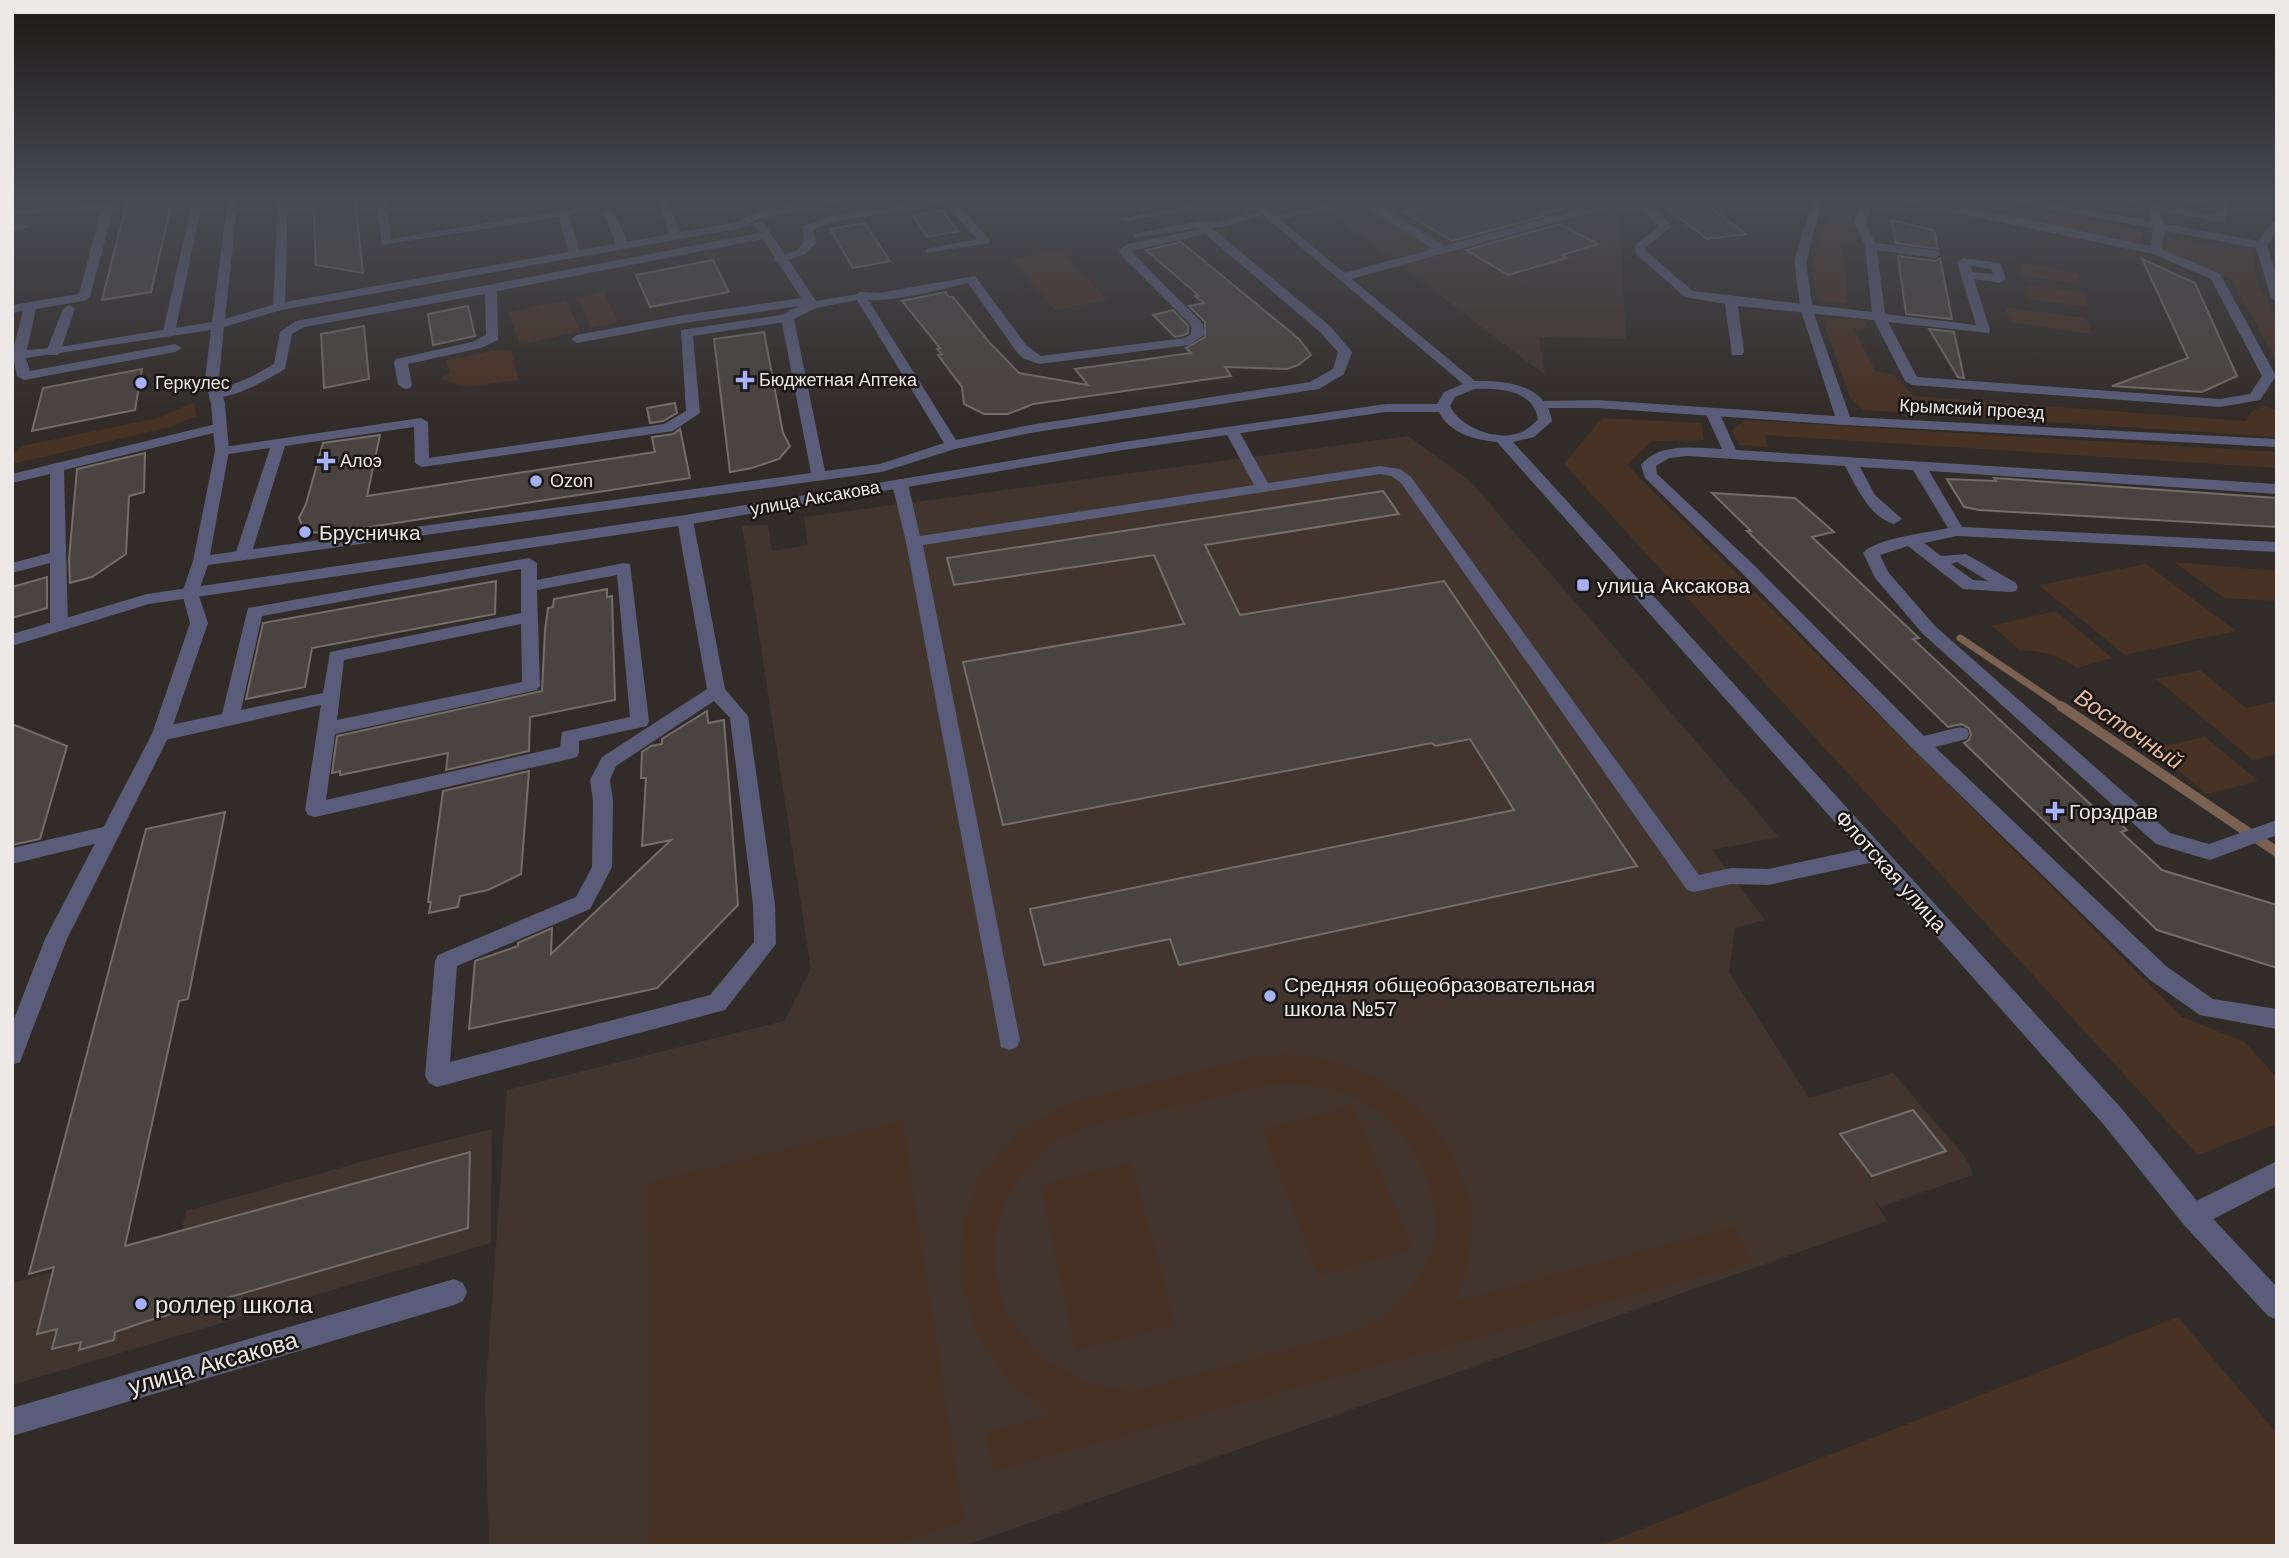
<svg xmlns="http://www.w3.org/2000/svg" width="2289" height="1558" viewBox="0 0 2289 1558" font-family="Helvetica,sans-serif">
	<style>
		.built { fill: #41352e }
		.green { fill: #483224; fill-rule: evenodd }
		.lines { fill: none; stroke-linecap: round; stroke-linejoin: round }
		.stream-far1 { stroke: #7a6151; stroke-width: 7 }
		.stream { stroke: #7a6151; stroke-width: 10 }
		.building { fill: #4a4440; stroke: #746d68; stroke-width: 2 }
		.service { fill: #595d79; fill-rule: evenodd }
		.minor { fill: #595d79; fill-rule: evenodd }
		.tertiary { fill: #595d79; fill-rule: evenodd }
		.poi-dot { fill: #a6b1fc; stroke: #181513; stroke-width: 2.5 }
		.labels { text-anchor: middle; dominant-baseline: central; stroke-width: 5; stroke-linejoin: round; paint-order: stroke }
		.far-poi-label { font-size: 18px; fill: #ede9e6; stroke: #181513; text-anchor: start }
		.far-street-label { font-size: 18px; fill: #ede9e6; stroke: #181513 }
		.poi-label { font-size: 21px; fill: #ede9e6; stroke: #181513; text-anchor: start }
		.street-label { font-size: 21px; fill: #ede9e6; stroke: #181513 }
		.water-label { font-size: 23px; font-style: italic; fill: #e9b899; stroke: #181513 }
		.near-poi-label { font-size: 24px; fill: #ede9e6; stroke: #181513; text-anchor: start }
		.near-street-label { font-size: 24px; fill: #ede9e6; stroke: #181513 }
	</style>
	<rect width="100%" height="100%" fill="#322c28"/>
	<g class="built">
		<path d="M1341,198H1618L1626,339L1539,337L1545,375L1320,205L1342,200Z"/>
		<path d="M1408,436L1469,480L1779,837L1712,850L1765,920L1735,928L1729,972L1809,1098L1893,1073L1966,1158L1973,1175L1880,1207L1872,1197L1887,1221L964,1546H489L485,1400L507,1090L784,1021L811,969L742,526L768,525L772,551L808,545L804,517Z"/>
		<path d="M492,1129L491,1243L12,1385V1283L126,1253L128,1245L182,1229L186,1211L379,1157Z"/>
	</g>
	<g class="green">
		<path d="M1833,198H1864L1851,211L1857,245L1842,244L1847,303L1817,300L1812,265Z"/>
		<path d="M1920,198H1976L2143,231L2141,243Z"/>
		<path d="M2168,238L2251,251L2258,286L2277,318V362L2231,279L2166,252Z"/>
		<path d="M1061,250L1107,300L1055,310L1011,260Z"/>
		<path d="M2020,262L2078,274L2080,284L2023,276Z"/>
		<path d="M2026,285L2084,293L2088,307L2029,299Z"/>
		<path d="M604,292L618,322L591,328L578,298Z"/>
		<path d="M566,300L580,331L520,345L508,312Z"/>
		<path d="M2005,307L2086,318L2092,334L2010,322Z"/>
		<path d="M1822,318L1862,319L1869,328L1854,329L1875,371L1893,374L1914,396L2245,421L2250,413L2263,405L2277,411V437L1863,410L1850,398Z"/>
		<path d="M497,350H511L519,380L464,387L440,378L450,373L446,360Z"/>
		<path d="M194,402L196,416L174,426L12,464V456L22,446L158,418Z"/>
		<path d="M1602,418L1701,423L1704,440L1652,441L1627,465L2182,1017L2245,1042L2277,1078V1124L2198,1155L1564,464Z"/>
		<path d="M1744,420L2277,452V468L1764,435L1768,447L1740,445L1731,431Z"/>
		<path d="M2174,562L2277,571V601L2224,598Z"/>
		<path d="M2146,564L2236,631L2125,655L2039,585Z"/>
		<path d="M2056,611L2112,658L2077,668C2061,657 2041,649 2021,651L1992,626Z"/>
		<path d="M2200,670L2246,708L2273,702L2277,706V754L2253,760L2156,679Z"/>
		<path d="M2205,737L2258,781L2206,794L2153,748Z"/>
		<path d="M1286,1054L1334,1062L1373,1077L1416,1106L1449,1148L1471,1202L1469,1262L1455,1302L1732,1227L1752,1262L993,1471L987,1432L1052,1414L1012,1383L978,1335L961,1280L963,1226L981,1174L1020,1132L1072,1102L1258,1057ZM1297,1083C1318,1085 1340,1089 1359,1099C1409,1124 1449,1194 1433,1251C1432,1257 1426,1264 1423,1270C1404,1305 1391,1317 1354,1332L1135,1391L1090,1385L1042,1359L1007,1316L994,1272L995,1231L1009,1192L1034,1158L1058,1139L1084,1127L1270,1084Z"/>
		<path d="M1352,1106L1413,1249L1318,1275L1263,1129Z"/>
		<path d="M902,1121L964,1522L885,1546H649L648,1183Z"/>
		<path d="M1131,1162L1175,1324L1076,1350L1041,1185Z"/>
		<path d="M2178,1317L2277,1434V1546H1599Z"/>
	</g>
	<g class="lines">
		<path class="stream-far1" d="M1960,638L2064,708"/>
		<path class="stream" d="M2061,706L2277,852"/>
	</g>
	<g class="building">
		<path d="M128,198H173L151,292L102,300Z"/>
		<path d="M313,198H355L363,273L316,265Z"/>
		<path d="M1460,198H1570L1571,206L1541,214L1545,216L1452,241L1403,212Z"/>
		<path d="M1653,198H1697L1746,234L1707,239Z"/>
		<path d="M942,210L958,231L927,237L912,215Z"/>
		<path d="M1892,220L1934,230L1938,249L1896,243Z"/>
		<path d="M865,223L890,261L853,268L830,229Z"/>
		<path d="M1560,224L1598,244L1562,255L1567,258L1508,275L1466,250Z"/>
		<path d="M1181,242L1299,339L1311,355L1298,365L1287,369L1225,367L1231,376L1033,404L1008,414H984L964,404L962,387L938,355L942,354L937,349L940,348L902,301L945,292L949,297H953L989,342L1019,373L1088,385L1075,369L1191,353L1186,348L1205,337V322L1189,306L1204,303L1195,296L1198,295L1146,250Z"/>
		<path d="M1898,256L1935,261L1940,258L1952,319L1906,314Z"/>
		<path d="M2142,259L2195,283L2237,376L2202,392L2112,386L2188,358Z"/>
		<path d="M713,260L729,292L650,307L636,275Z"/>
		<path d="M468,306L475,336L433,345L428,314Z"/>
		<path d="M1173,310L1188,326V333L1184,335L1175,337L1153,315Z"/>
		<path d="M364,326L369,379L324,388L321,334Z"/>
		<path d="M1929,329L1954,332L1964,378L1958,377Z"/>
		<path d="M764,332L783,433L790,446L779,459L752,468L730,472L714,339Z"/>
		<path d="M142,369L135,410L32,431L43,388Z"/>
		<path d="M675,403L677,413L663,421L650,423L647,408Z"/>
		<path d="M680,429L690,478L330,533L305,532L299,518L306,504L323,443L380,435L367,496L655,452L652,437L673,434Z"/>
		<path d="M145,453L144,492L129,496L126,554L92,577L70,583L69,559L77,469Z"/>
		<path d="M1994,478L2277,498V527L1979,510L1964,507L1947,479L1996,481Z"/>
		<path d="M1383,491L1399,514L1205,545L1240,615L1444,581L1637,866L1179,965L1170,939L1044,965L1030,909L1514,810L1470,739L1435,746L1432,743L1003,825L963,662L1184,624L1154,555L954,585L947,558Z"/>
		<path d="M1712,493L1795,498L1834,532L1812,537L1919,638L1913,639L2045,762L2100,813L2106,811L2127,830L2121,832L2162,870L2277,905V968L2157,930L1964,743L1969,740L1971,735L1969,728L1961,724L1948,727L1747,531H1751Z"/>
		<path d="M47,577V608L12,618V587Z"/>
		<path d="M496,581L495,614L312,648L305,687L246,699L263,623Z"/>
		<path d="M607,589V597L612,596L615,700L530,717L529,751L446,770L448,753L340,775V771L332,773L337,736L542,691L545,630L548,608L553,607L554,599Z"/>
		<path d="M707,711L708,723L724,720L738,905L657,988L469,1029L475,961L518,946V943L552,928L551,954L671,840L642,846L646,778H641L642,752L651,746L662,744V739Z"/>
		<path d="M12,724L67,746L40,839L12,845Z"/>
		<path d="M529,771L521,874L488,890L460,896L458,907L429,913L431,902H428L443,791Z"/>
		<path d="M225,812L188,999L179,1001L125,1246L470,1152L468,1228L147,1321L115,1332L114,1340L79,1350L81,1342L52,1349L57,1329L37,1334L54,1267L29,1274L146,829Z"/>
		<path d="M1913,1110L1946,1151L1872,1176L1840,1134Z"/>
	</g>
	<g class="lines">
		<g class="service">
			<path d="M193,198H203L175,332L169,336L163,332Z"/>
			<path d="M278,198H288L285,307L279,311L273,307Z"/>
			<path d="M376,198H386L391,239L563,210L576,207L586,198H597L584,211L569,215L581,254L575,258L569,254L559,217L382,245Z"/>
			<path d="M656,198H666L682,236L680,238L670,236Z"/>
			<path d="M793,198H803L809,207L799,209Z"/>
			<path d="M935,198H952L989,239V243L926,253V249L977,239L944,203L833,222L813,230L816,243L805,254L779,263L773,259L797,250L804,242L803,226L831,216Z"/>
			<path d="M1349,198H1368L1444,246L1602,203L1604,198H1614L1611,207L1344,281L1338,277L1340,274L1433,249L1358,202L1273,221L1267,218Z"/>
			<path d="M1638,198H1648L1647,201L1672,226L1645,248L1647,252L1693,291L1872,312L1865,246L1854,223C1857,215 1858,204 1866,200C1892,185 2108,238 2151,246L2153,227L2148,208L2108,198H2129L2215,215L2218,202L2175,206L2170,203L2193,198H2230L2226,219L2220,222L2160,211L2165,227L2162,249L2220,274L2276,376L2260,400L2220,407L1912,385L1905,381L1874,320L1738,306L1744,352L1742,355H1732L1725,304L1685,297L1636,254L1635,245L1659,226L1637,204ZM1878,201H1899L2153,254L2211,279L2262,376L2250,394L2220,399L1917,377L1888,322L1989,333L1990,330L1974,279L2000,283L2006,279L2000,263L1963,258L1957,262L1976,325L1885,314L1877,250L1935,258L1941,254L1935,250L1875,243L1866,223L1871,206ZM1970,266L1991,269L1993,274L1972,272Z"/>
			<path d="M1203,201L1207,202V206L1126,222L1120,219Z"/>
			<path d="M108,203L114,206L90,297L84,301L36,309L26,354L19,358L14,357L12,354L23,311L12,313V305L79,294L101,210L12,214V208Z"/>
			<path d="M609,210L615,213L629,246L627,248L617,246L603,213Z"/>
			<path d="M23,223L29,226L27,228L12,231V225Z"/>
			<path d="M1206,228L1210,229V233L1131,251L1203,324L1204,335L1189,345L1039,364L1023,358L1016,351L968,283C945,288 871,309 854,296L860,292L879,293L975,276L1026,345L1041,356L1185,338L1191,334V325L1121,255L1119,250L1128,244Z"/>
			<path d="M483,286L497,292L498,340L481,348L408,364L412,385L410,388L405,389L398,385L394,362L396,359L472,342L486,335L485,294L304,327L292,334L285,369C268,379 231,401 211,397L209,394L251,377L274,364L280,332L296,321Z"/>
			<path d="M808,297L812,298V304L684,323L577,343L571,339L577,335L684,315Z"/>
			<path d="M69,305L75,309L60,352L58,355H48L46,352L63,309Z"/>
			<path d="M787,314L791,315V321L693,336L700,413L673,431L422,467L415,463L414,427L285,446L251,555L243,560L235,555L270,448L222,455L217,454L215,451L217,448L421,418L428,422L429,458L664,424L686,411L681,330Z"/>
			<path d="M1712,408L1719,412L1736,450L2277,484V494L1929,471L1962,527L2277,542V552L1957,536L1924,543L1941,556L1966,554L2016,583L2018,587L2016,591L2010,592L1963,589L1908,546L1880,555L1888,572L1935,626L2170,833L2209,844L2277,820V835L2210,860L2156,844L1923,634L1875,578L1863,553C1877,538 1926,533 1948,528L1913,470L1860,467L1875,495L1902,519L1894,524C1869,517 1856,486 1845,466L1687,456L1669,458L1656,466L1657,474L1754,565L1924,736L1960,727L1967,729L1969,734L1967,739L1935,747L2166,966L2213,999L2277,1009V1029L2200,1015L2150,980L1913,749L1742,573L1645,478L1641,465C1660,442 1695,448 1722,449L1705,412ZM1957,562L1988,581L1973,580L1951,564Z"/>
			<path d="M220,423L225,424V430L64,470L68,625L59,631L53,629L50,625V563L12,573V563L50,553V474L12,483V474Z"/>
			<path d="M1232,427L1239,431L1268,483L1380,466L1400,469L1411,477L1699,875L1731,868L1768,869L1876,846L1883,848L1886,854L1883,860L1768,885L1731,884L1694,892L1687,890L1401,483L1391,476L1380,474L923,545L1020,1040L1017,1047L1009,1050L1001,1047L906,542L892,484L900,479L908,484L920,536L1254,485L1225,431Z"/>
			<path d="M685,515L693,520L725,689L748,716L775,905L776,944L725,1010L437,1087L429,1083L425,1076L435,961L438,955L576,897L592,867L593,801L590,780L602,757L707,689L677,520ZM714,701L730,718L753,905L754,942L710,995L450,1062L457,966L590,909L612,867L613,801L610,780L616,766Z"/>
			<path d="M529,558L537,563V580L624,563L630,564L649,721L647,726L579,741V752L577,757L570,759L315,817L308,815L305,810L321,705L161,741L154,739L152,734L154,729L161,727L222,714L248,608ZM521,569V613L330,652L323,693L241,710L262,616ZM617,575L630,717L562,732L560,747L326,800L335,734L537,690L540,686L537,590ZM521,624L522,682L337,720L344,660Z"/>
			<path d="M108,826L115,829L118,834L115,839L12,864V848Z"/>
			<path d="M2277,1161V1186L2202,1225L2193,1228L2184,1225L2180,1216L2184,1207Z"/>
		</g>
		<g class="minor">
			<path d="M228,198H238L225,319L279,303L738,222C765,204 826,197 858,198L758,219L742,228L281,310L224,327L219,379L225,404L229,451L210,555L811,473L781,318L790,310L805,304L763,239L483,294L477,290L483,286L759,233L753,224L759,221L763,222L816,301L864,293L956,440L1030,425L1310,382L1333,369L1338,352L1320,332L1198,228L1133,238V234L1137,233L1200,221L1218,222L1268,209V213L1223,227L1212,228L1330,326L1352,352L1344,374L1319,389L1030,433L955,449L882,472L208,565L198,593L208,623L170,734L67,939L20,1062L12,1065V1024L45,939L152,734L190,623L182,593L193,561L215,451L211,404L205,379L211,330L26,358L30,371L175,344L182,348L175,352L24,380L17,376L12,351L53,348L212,322ZM857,300L944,443L880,464L825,471L794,319L816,308Z"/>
			<path d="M1813,198H1823L1806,262L1813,311L1850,417L2277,439V447L1844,425L1597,408H1537V402L1542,401L1597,400L1835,416L1801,311L1794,262Z"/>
			<path d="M2003,198H2025L2258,241L2273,222L2277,221V232L2267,245L2277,277V302L2271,298L2256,248L2008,201Z"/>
			<path d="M454,1279L463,1283L467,1292L463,1301L454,1305L12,1436V1408Z"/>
		</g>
		<path class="tertiary" d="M1243,198H1254L1475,381C1506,380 1547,385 1552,421L1534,437L1513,442L2122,1109L2202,1207L2277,1287V1320L2268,1316L2184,1225L2104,1125L1497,442C1475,440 1449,433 1439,412H1386L1123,450L685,525L149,604L12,646V634L147,594L685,515L1123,442L1386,404H1437L1444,392L1463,384ZM1474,389C1499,388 1534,390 1538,420C1534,423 1529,428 1524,431C1501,443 1461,429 1450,406L1455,397Z"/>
	</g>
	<linearGradient id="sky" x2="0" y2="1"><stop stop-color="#1c1816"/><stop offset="0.48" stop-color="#494b53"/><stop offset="1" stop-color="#494b53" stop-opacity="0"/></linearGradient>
	<rect width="2289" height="416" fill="url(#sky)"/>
	<g class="poi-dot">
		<path d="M741.5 369.5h7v7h7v7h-7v7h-7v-7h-7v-7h7z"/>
		<circle cx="141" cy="383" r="7"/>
		<path d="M322.5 450.5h7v7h7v7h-7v7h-7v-7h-7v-7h7z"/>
		<circle cx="536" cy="481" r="7"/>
		<circle cx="305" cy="532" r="7"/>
		<rect x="1576" y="578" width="14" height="14" rx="3.5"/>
		<path d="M2051.5 800.5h7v7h7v7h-7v7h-7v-7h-7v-7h7z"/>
		<circle cx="1270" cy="996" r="7"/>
		<circle cx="141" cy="1304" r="7"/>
	</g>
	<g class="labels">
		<g class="far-poi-label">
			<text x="759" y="380">Бюджетная Аптека</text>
			<text x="155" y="383">Геркулес</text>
			<text x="340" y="461">Алоэ</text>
			<text x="550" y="481">Ozon</text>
		</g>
		<g class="far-street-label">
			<text transform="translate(1972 409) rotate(3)">Крымский проезд</text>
			<text transform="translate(815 498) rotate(-10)">улица Аксакова</text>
		</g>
		<g class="poi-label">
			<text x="319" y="532">Брусничка</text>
			<text x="1597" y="585">улица Аксакова</text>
			<text x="2069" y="811">Горздрав</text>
			<text x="1284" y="984">Средняя общеобразовательная<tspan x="1284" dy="24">школа №57</tspan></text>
		</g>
		<g class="street-label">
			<text transform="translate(1891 871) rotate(48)">Флотская улица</text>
		</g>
		<g class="water-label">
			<text transform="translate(2129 729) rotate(34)">Восточный</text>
		</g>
		<g class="near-poi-label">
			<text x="155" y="1304">роллер школа</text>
		</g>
		<g class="near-street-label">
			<text transform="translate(213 1363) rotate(-16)">улица Аксакова</text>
		</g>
	</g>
	<rect width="2289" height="1558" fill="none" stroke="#ede9e6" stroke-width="28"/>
</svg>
